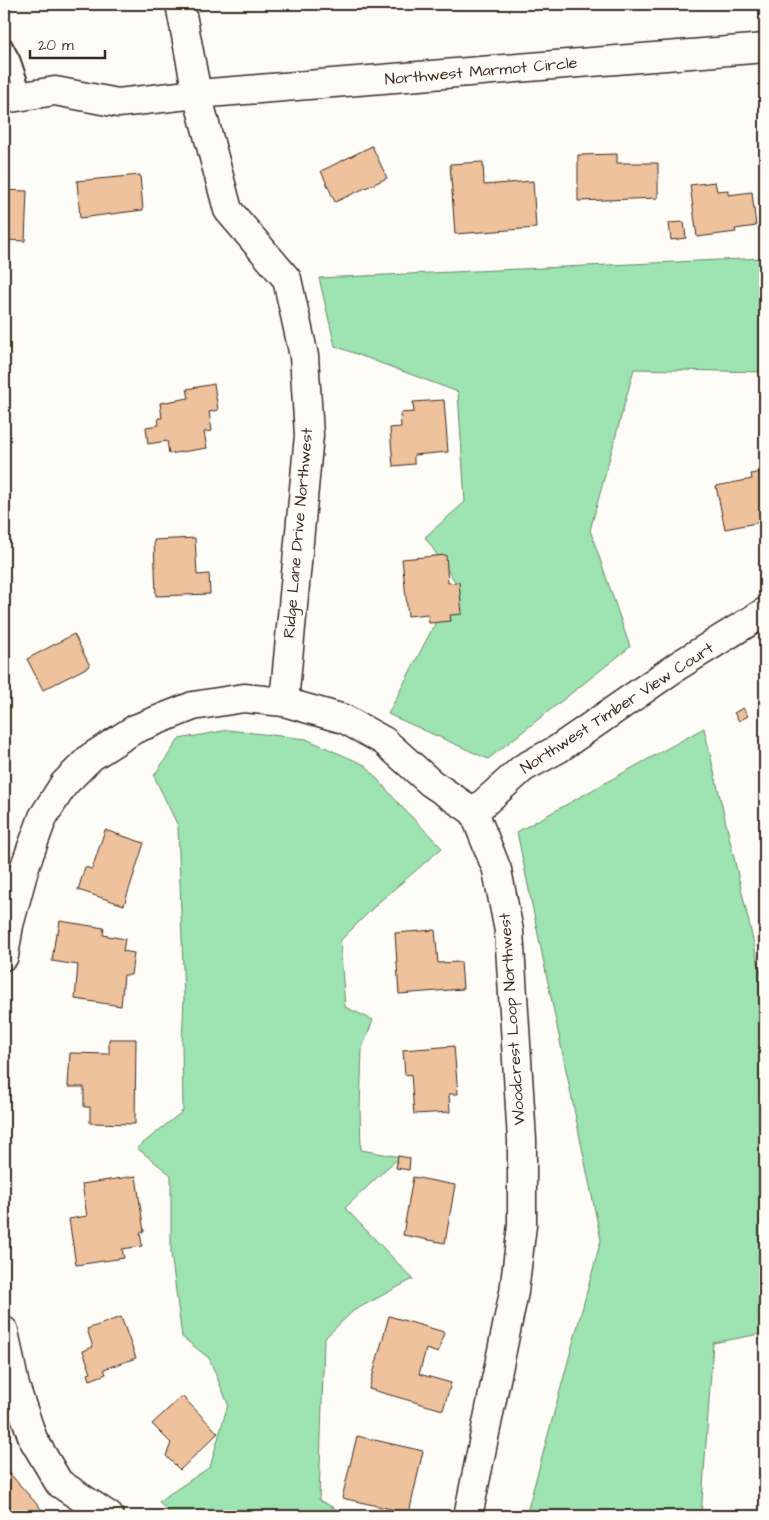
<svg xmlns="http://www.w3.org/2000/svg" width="769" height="1520" viewBox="0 0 769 1520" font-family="'Architects Daughter',sans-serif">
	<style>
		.green { fill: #9de4b2; stroke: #6c8768 }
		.building { fill: #efc29e; stroke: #3b2a1e }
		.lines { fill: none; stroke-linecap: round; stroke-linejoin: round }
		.lane-casing { stroke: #3b2a1e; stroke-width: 19 }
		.street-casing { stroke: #3b2a1e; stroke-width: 31 }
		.lane { stroke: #fdfcf7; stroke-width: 15 }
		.street { stroke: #fdfcf7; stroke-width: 28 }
		.labels { text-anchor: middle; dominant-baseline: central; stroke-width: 5; stroke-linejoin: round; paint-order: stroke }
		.street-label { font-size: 16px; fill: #3b2a1e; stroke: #fdfcf7 }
	</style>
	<rect width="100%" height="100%" fill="#fdfcf7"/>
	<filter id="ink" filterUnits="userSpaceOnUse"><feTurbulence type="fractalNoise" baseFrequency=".02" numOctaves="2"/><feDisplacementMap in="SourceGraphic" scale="10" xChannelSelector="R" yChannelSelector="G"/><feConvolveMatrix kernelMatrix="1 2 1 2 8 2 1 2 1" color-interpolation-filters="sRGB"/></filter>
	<g filter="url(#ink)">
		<g class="green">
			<path d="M765,258V372L634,369L590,530L630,647L488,759L388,714L456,583L425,537L465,502L458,392L335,346L319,278Z"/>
			<path d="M704,728L765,992V1333L713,1343L701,1516H526L601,1240L517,832Z"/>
			<path d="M228,730L306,739L365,765L399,804L442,848L379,902L340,941L345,1007L373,1020L362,1049L360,1109L361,1150L400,1157L387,1168L345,1208L413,1279L353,1311L324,1339L319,1500L349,1516H171L159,1501L210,1467L228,1404L209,1358L182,1337L171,1253V1175L137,1148L183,1111L182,1044L184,998L178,826L154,776L179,739Z"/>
		</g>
		<g class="building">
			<path d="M372,146L387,178L335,202L321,171Z"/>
			<path d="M617,154V163H658V198L578,201V155Z"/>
			<path d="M483,162L484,185L533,181L536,228L455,234L450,164Z"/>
			<path d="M140,175L143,210L80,218L77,181Z"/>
			<path d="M715,182L717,191L728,190V195L752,192L756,226L735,229L736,232L697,237L690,185Z"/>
			<path d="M4,190L27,191L25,241L4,240Z"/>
			<path d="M684,222L686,238L671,240L669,223Z"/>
			<path d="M214,384L218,410L209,412L212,431L204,432L207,448L169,454L167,441L148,444L146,427L159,425L158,418H162L160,403L189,398L187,389Z"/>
			<path d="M444,400L448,452L414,455V464L393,466L390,428L401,427L400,413L414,412L413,402Z"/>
			<path d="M765,471V528L762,529L761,522L725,529L716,486L752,479L751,474Z"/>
			<path d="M195,538L197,575L209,574L210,594L156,596L154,540Z"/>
			<path d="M446,555L448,583L459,582L462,614L450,615L451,621L429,623L428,614L408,616L402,559Z"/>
			<path d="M74,634L90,666L43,690L27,659Z"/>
			<path d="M743,708L748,716L739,721L734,713Z"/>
			<path d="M105,830L144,843L124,905L78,890L85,867L92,869Z"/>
			<path d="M60,921L104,928L103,935L125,939L123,951L134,953L131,975H124L121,1006L75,999L78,965L52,961L56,933H58Z"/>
			<path d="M435,930L438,963L461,962L463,989L399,994L395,933Z"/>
			<path d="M109,1039H136L135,1124L90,1123V1107H84V1087H68L70,1053L109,1054Z"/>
			<path d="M454,1046L458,1094H449L450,1112L414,1114L411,1074L405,1075L403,1050Z"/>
			<path d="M398,1156L410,1158L409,1170L396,1168Z"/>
			<path d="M136,1176L144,1232H140L142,1246L122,1249L124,1258L76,1265L69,1219L87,1216L82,1184Z"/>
			<path d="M413,1177L455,1185L445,1243L403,1235Z"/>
			<path d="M389,1316L444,1332L438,1353L426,1349L419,1374L451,1383L443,1410L369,1389Z"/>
			<path d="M121,1317L136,1358L104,1369L106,1374L90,1380L88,1374L91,1373L83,1351L93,1347L87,1329Z"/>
			<path d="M182,1396L218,1433L180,1470L166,1456L171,1443L152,1424Z"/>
			<path d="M357,1436L423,1451L409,1513L342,1498Z"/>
			<path d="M4,1467L42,1510L35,1516H4Z"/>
		</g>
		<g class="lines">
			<defs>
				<path id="lane" d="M4,45L12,60L24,95"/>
				<g id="street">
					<path d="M180,4L197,94L228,210L287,279L304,356L309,435L284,702"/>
					<path d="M4,99L55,91L118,103L197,94L765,48"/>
					<path d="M474,812L523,768L558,749L679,665L765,612"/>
					<path d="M4,956L9,925L25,866L43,817L64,784L91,757L135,729L193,706L244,698L284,702L344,719L384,741L431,783L474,812L497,870L509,931L522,1140V1225L514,1292L468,1516"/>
					<path d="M4,1331L15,1386L33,1439L59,1483L109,1516"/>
				</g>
			</defs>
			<use href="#lane" class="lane-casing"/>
			<use href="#street" class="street-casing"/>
			<use href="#lane" class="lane"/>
			<use href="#street" class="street"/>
		</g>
	</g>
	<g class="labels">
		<g class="street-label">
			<text transform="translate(481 71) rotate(-5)">Northwest Marmot Circle</text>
			<text transform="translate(298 533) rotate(-85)">Ridge Lane Drive Northwest</text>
			<text transform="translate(617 708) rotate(-33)">Northwest Timber View Court</text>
			<text transform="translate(512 1019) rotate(-94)">Woodcrest Loop Northwest</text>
		</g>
	</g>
	<rect width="769" height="1520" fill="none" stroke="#fdfcf7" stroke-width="20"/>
	<rect x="10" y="10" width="749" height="1500" fill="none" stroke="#3b2a1e" stroke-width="2" filter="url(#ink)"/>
	<path d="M30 50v8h75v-8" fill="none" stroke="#3b2a1e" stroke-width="2.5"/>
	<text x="38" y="50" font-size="15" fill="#3b2a1e" stroke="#fdfcf7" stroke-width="4" paint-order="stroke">20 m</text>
</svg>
